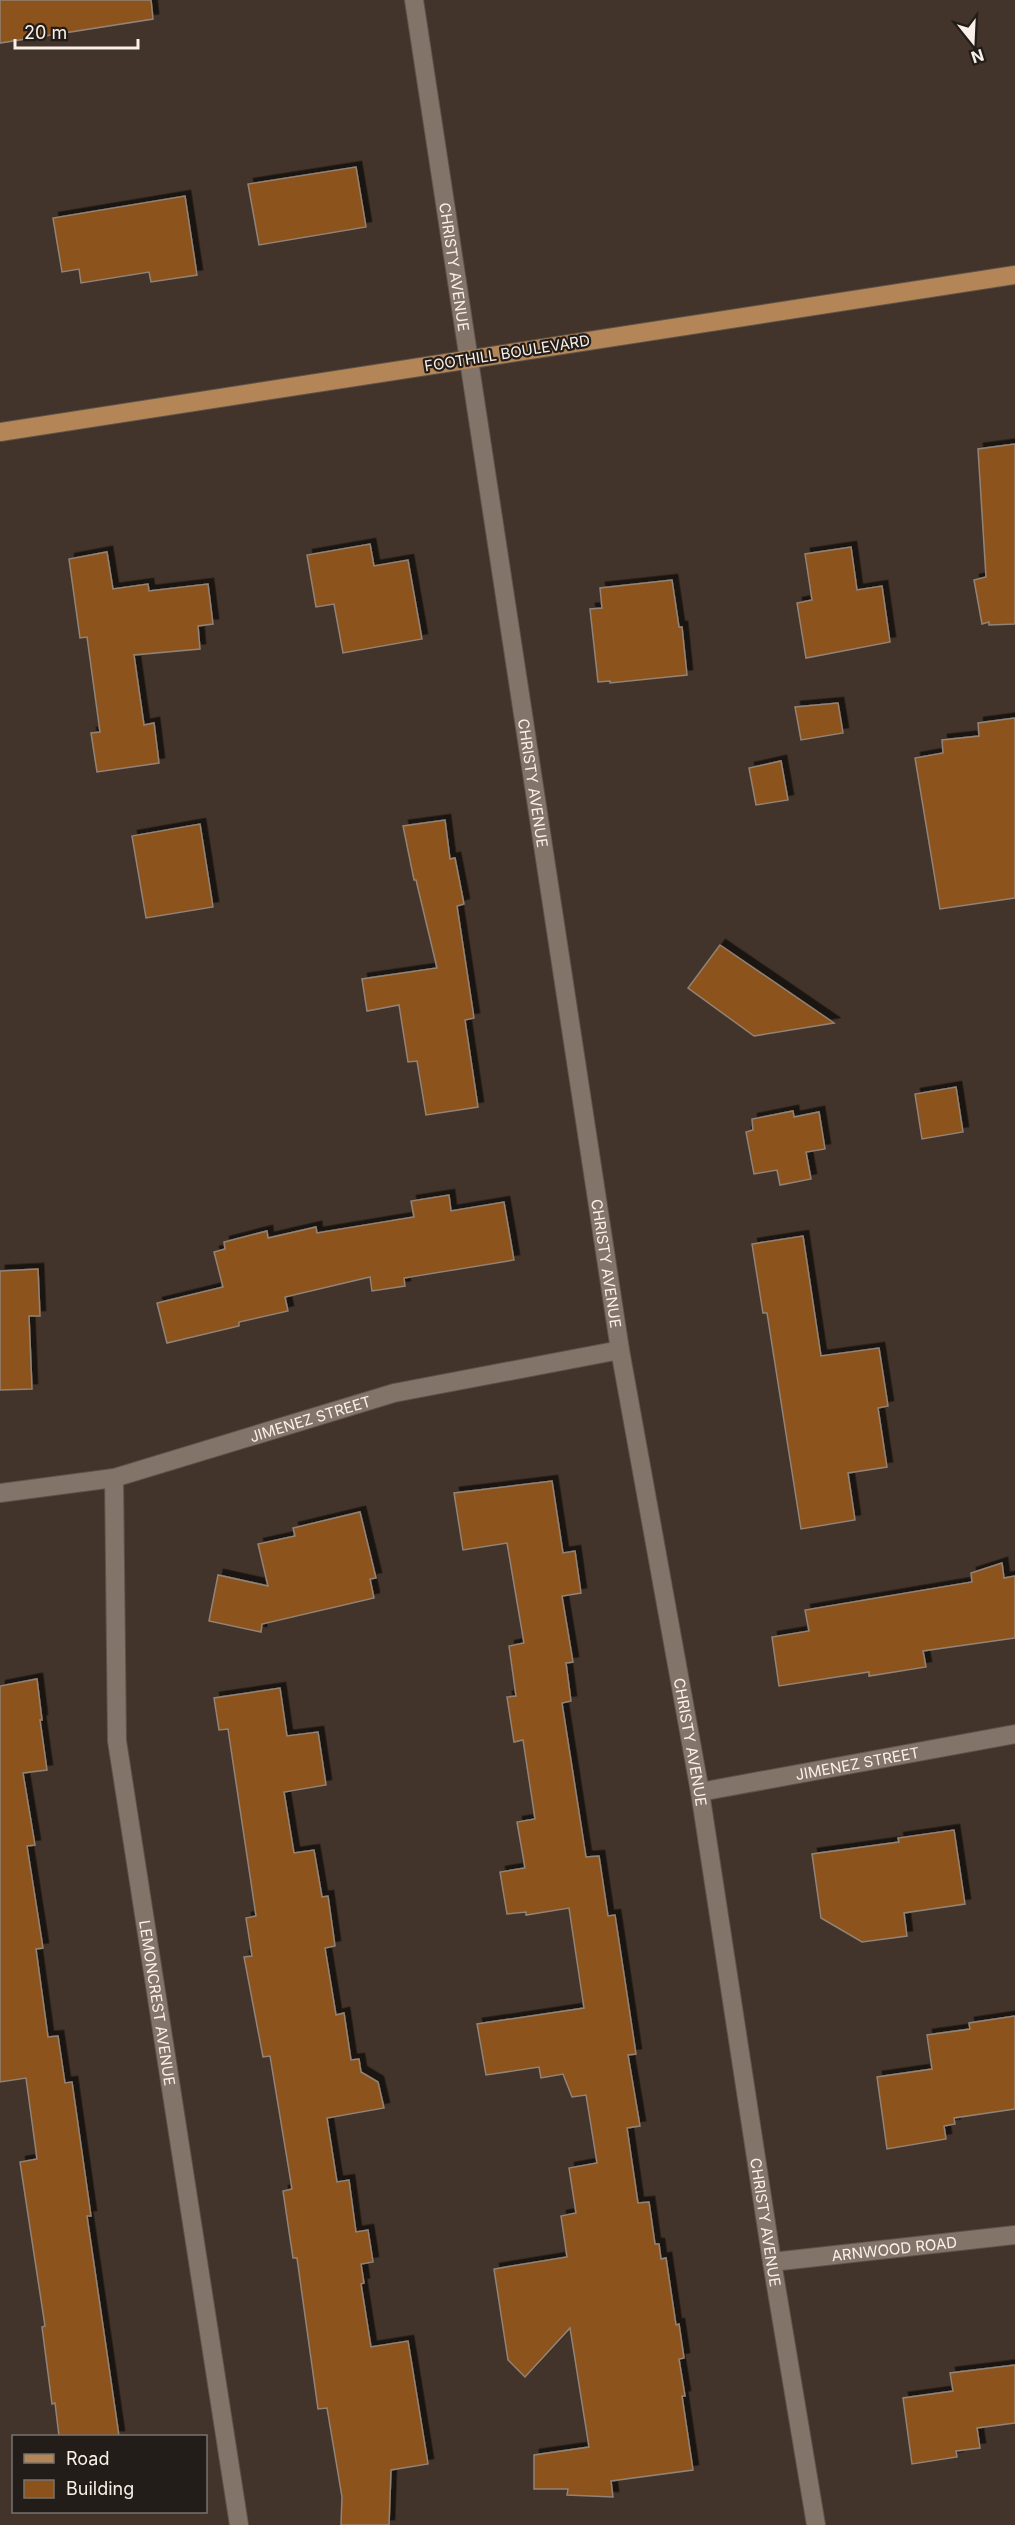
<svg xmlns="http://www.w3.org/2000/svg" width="1015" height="2525" viewBox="0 0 1015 2525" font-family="Inter,sans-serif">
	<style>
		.building { fill: #8c521c; stroke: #928377; stroke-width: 1.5; filter: url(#shadow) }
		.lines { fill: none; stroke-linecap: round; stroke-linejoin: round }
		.street-casing { stroke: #5e534b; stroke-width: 20 }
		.primary-casing { stroke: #5e534b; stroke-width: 20 }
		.street { stroke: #837469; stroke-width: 18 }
		.primary { stroke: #b48556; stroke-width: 18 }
		.labels { text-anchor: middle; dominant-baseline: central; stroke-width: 4.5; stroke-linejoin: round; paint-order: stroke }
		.street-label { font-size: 15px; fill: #f9f0e9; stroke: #231d19 }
	</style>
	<defs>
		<filter id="shadow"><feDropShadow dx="5.5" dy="-5.5" stdDeviation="0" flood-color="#0009"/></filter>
	</defs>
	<rect width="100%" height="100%" fill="#42342a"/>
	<g class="building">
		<path d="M0,0H151L153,19L0,43Z"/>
		<path d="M356,167L366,227L259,245L248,184Z"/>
		<path d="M185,196L197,275L151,282L149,272L81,283L79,269L62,272L53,218Z"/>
		<path d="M1015,444V624L989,625V622L982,624L974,580L986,577L978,449Z"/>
		<path d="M370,544L374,566L408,560L422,639L343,653L334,604L316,607L307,555Z"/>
		<path d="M851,547L857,590L882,586L890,642L806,658L797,603L812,600L805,554Z"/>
		<path d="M107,552L113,589L148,584L149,591L208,584L213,624L198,626L200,649L134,655L144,725L154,723L159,763L97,772L91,733L100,732L87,637L80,638L69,559Z"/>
		<path d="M672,580L679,627H682L687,675L610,683V681L598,682L590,609L602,608L600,588Z"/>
		<path d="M838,703L843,733L801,740L795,707Z"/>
		<path d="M1015,718V898L940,909L915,758L943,753L942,740L979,736L978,723Z"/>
		<path d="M781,761L788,800L756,805L749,768Z"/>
		<path d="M445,820L450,859L455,858L464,904L457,906L474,1018L465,1020L478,1107L426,1115L417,1061L408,1062L399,1005L367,1011L362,979L437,968L416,880H414L403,826Z"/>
		<path d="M200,824L213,907L146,918L132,836Z"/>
		<path d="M720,945L834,1023L754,1036L688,988Z"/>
		<path d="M956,1087L963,1132L922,1139L915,1094Z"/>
		<path d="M793,1111L794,1117L819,1112L825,1149L806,1152L811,1179L780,1185L777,1170L754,1174L746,1132L753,1130L752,1119Z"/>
		<path d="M449,1195L451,1211L504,1202L514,1260L404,1278L405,1286L372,1291L370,1277L285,1297L288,1311L239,1322V1326L167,1343L157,1303L223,1287L214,1252L225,1249L224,1242L267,1231L268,1238L316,1227L317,1233L414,1217L411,1201Z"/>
		<path d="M803,1236L821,1356L879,1348L888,1406L878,1408L887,1467L848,1473L855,1520L801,1529L767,1313H763L752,1244Z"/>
		<path d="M38,1269L40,1316H29L32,1389L0,1390V1271Z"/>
		<path d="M552,1481L563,1553L575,1551L581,1593L562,1596L573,1662L566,1663L571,1701L562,1703L586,1857L599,1856L608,1916L615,1915L636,2054L628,2055L640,2126L627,2128L638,2203L649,2202L655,2244H659L661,2259L666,2258L676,2325L679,2324L684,2358L679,2359L685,2396H682L693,2470L611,2481L613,2497L567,2495L568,2489H534V2455L589,2447L570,2328L525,2377L508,2360L494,2269L567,2257L561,2216L576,2213L569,2168L597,2163L586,2095L572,2097L563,2074L541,2078L539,2067L486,2075L477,2024L584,2008L569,1908L526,1915V1912L507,1914L500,1872L525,1868L517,1822L535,1819L523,1740L514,1742L507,1697L516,1696L509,1646L524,1643L507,1543L463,1550L454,1493Z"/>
		<path d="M360,1512L376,1578L370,1579L374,1598L262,1624L261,1632L209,1621L218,1575L268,1586L258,1544L295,1536L293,1528Z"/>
		<path d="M1002,1563L1004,1578L1015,1576V1638L923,1651L926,1667L869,1676V1672L779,1686L772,1637L809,1631L805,1610L972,1582L971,1573Z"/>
		<path d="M37,1679L42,1720H40L47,1770L23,1773L35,1845L27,1846L43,1948L36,1949L48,2037L58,2036L65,2083L72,2082L91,2216H87L119,2436H59L55,2403L52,2404L42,2327L45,2326L20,2162L37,2159L26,2078L0,2082V1686Z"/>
		<path d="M280,1688L287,1736L318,1732L326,1785L284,1792L294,1853L314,1850L322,1897L328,1896L335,1946L325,1948L336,2015L344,2013L351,2060L359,2059L361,2072L378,2082L384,2108L327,2118L337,2182L349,2180L356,2232L368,2230L373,2262L361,2264L364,2283L361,2284L371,2347L408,2341L428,2464L391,2470L389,2525H341L342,2497L327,2408L318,2409L297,2258H293L283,2191L292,2189L270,2056L263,2057L244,1957L252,1956L246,1918L256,1916L228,1729L219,1730L214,1698Z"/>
		<path d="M954,1830L965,1904L904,1913L907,1936L862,1942L821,1918L812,1854L899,1842L898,1838Z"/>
		<path d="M1015,2016V2109L954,2118L955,2124L944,2126L946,2139L887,2149L877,2077L932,2069L927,2035L970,2029L969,2023Z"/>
		<path d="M1015,2365V2423L977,2428L980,2448L956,2451L957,2457L912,2464L903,2398L953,2391L950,2373Z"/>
	</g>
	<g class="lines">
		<defs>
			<g id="street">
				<path id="s1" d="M414,0L620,1350L700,1792L772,2262L816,2525"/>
				<path id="s2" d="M114,1478L117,1741L239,2525"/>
				<path id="s3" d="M0,1493L114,1478L394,1393L620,1350"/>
				<path id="s4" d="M700,1792L1015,1734"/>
				<path id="s5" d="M772,2262L1015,2235"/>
			</g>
			<path id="primary" d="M0,432L1015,275"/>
		</defs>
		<use href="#street" class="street-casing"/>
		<use href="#primary" class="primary-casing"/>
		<use href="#street" class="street"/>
		<use href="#primary" class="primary"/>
	</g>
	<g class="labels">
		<g class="street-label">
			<text stroke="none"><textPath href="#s1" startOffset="270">CHRISTY AVENUE</textPath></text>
			<text transform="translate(507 353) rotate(-9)">FOOTHILL BOULEVARD</text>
			<text stroke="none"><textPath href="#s1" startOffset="792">CHRISTY AVENUE</textPath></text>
			<text stroke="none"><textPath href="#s1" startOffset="1278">CHRISTY AVENUE</textPath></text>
			<text stroke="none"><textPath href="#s3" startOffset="320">JIMENEZ STREET</textPath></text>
			<text stroke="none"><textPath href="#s1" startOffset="1764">CHRISTY AVENUE</textPath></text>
			<text stroke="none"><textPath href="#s4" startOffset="160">JIMENEZ STREET</textPath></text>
			<text stroke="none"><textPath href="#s2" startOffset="528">LEMONCREST AVENUE</textPath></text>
			<text stroke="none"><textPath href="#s1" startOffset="2250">CHRISTY AVENUE</textPath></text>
			<text stroke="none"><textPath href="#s5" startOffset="123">ARNWOOD ROAD</textPath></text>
		</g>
	</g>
	<rect x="12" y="2435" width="195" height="78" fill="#231d19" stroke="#79716c" stroke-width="1.5"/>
	<rect x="24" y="2454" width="30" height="9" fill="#b48556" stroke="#79716c" stroke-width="1.5"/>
	<text x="66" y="2465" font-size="18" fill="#f9f0e9">Road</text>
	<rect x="24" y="2480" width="30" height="18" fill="#8c521c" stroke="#79716c" stroke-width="1.5"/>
	<text x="66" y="2495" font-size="18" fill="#f9f0e9">Building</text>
	<g transform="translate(973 42) rotate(162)" stroke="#231d19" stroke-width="4.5" paint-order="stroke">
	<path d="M0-4.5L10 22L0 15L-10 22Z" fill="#f9f0e9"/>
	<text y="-9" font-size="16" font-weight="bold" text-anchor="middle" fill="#f9f0e9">N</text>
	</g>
	<path d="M15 39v9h123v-9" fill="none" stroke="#f9f0e9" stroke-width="3"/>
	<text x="24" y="39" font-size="18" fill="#f9f0e9" stroke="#231d19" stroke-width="4.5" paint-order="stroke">20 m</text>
</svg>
